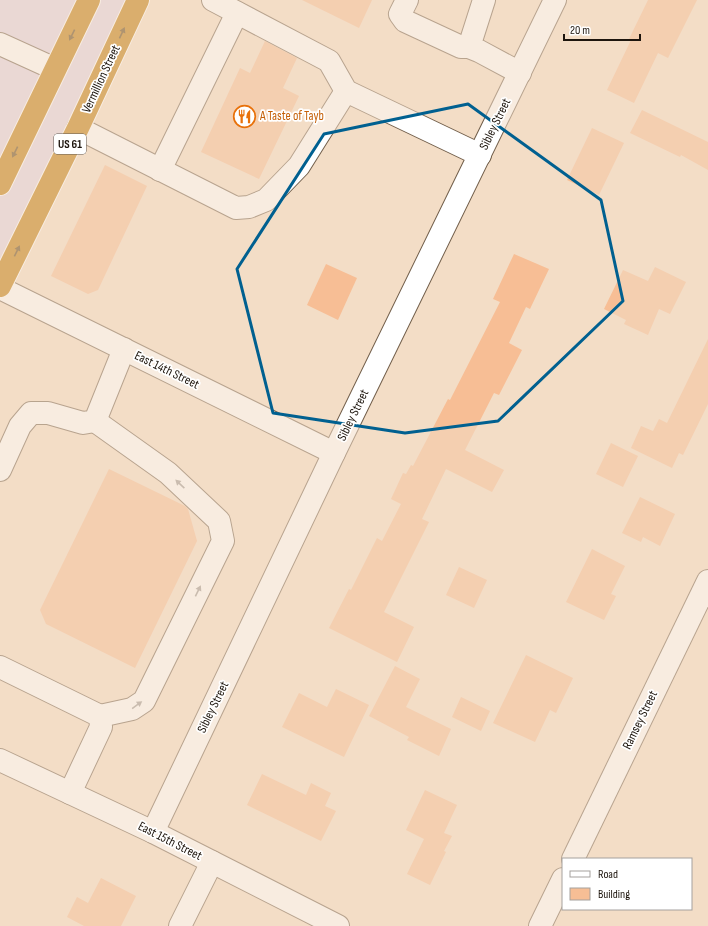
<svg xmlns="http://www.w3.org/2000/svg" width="708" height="926" viewBox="0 0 708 926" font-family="'Sofia Sans Condensed',sans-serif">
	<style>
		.commercial { fill: #dfd2e5 }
		.building { fill: #f7be95 }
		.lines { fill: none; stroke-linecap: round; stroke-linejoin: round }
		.minor-casing { stroke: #725f4b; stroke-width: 24 }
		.highway-casing { stroke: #fff; stroke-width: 24 }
		.minor { stroke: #fff; stroke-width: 22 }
		.highway { stroke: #bc7600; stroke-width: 22 }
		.oneway { fill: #5d3c08 }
		.oneway2 { fill: #999692 }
		.marked { fill: none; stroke: #006090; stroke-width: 3; stroke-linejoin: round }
		.labels { text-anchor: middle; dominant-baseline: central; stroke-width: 3.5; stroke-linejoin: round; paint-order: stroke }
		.shield { fill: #fff; stroke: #615b56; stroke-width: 1 }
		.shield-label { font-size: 12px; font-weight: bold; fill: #1d150d }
		.street-label { font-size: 13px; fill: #1d150d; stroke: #fff }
		.food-label { font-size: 13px; fill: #c56008; stroke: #fff; text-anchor: start }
	</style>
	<rect width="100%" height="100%" fill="#f3ddc6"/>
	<path class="commercial" d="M0,0H138L0,286Z"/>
	<g class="building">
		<path d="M302,0H372L359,28Z"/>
		<path d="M648,0H697L668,58L658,53L634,103L607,90L631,40L629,39Z"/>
		<path d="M265,41L297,58L283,88L299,96L259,179L201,152L240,68L250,73Z"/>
		<path d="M642,110L708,142V170L681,155L680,157L630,133Z"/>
		<path d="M592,128L624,143L599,195L567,180Z"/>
		<path d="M105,165L147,186L98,290L88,294L51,276Z"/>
		<path d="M514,254L549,269L530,309L526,307L509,343L522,350L499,395L494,393L465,450L504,470L492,492L446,469L422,519L429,522L384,612L414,627L397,662L329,628L349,589L351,590L377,538L382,541L401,504L391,499L403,473L406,474L411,465L413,466L448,399L450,400L500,302L493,299Z"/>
		<path d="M326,264L357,278L338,320L307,305Z"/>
		<path d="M655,267L686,282L670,314L659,309L648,335L624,324L626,320L604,309L623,270L648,281Z"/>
		<path d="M708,339V404L683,455L679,453L672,468L631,448L641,426L653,431L659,419L667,423Z"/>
		<path d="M611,443L638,456L623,487L596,474Z"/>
		<path d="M109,469L185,506L188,509L197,541L135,668L46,624L40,610Z"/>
		<path d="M640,497L675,514L660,546L643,537L641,542L622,533Z"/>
		<path d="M592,549L625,566L611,594L616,596L604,620L566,602Z"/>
		<path d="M459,567L487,580L474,608L446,595Z"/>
		<path d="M526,655L573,678L556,713L550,710L535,742L493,723Z"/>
		<path d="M395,666L420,679L406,707L451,729L439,756L407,740L409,737L369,716Z"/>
		<path d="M336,689L369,705L344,757L282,727L299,693L327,707Z"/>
		<path d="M461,697L490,711L481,731L452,717Z"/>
		<path d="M262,774L306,795L311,783L331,793L325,806L336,811L321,841L247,805Z"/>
		<path d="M425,790L457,805L444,833L452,836L444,851L446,852L430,885L407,874L424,839L406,830Z"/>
		<path d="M101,878L136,896L121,926H84L67,917L77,897L88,903Z"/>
	</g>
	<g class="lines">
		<defs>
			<g id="minor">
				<path d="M213,0L329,61L346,91L480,155"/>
				<path d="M407,0L400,14L405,21L461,47H469"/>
				<path d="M484,0L469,47L479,51L520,73"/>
				<path d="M0,44L55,69"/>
				<path d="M78,128L236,208L249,207L266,200L299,166L346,91"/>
				<path d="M160,170L237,13"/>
				<path d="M0,288L334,453"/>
				<path d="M95,421L168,473L219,521L223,541L144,701L132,709L100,716"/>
				<path d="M0,470L20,426L31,413H48L83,423L95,421L124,349"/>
				<path d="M0,667L100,716L101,727L70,793"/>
				<path d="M0,760L153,832L338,926"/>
				<path d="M153,832L334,453L555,0"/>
				<path d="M573,859L708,581"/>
				<path d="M180,926L212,862"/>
				<path d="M540,926L563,879"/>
			</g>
			<g id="highway">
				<path d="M0,184L89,0"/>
				<path d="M0,286L78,128L138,0"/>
			</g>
		</defs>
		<use href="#minor" class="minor-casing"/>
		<use href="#highway" class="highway-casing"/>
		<use href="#minor" class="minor"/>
		<use href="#highway" class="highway"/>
	</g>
	<defs><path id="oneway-solid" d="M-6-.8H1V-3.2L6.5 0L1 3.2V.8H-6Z"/></defs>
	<g class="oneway">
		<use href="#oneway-solid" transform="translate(122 33) rotate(-65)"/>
		<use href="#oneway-solid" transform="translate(72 35) rotate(116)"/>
		<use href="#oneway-solid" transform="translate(15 152) rotate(116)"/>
		<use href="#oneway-solid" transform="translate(17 251) rotate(-64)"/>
	</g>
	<g class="oneway2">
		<use href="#oneway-solid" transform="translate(180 484) rotate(-137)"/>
		<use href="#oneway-solid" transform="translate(198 591) rotate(-64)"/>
		<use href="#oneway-solid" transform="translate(137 705) rotate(-36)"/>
	</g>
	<path d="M0 0H708V926H0ZM468,104L601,200L623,301L498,421L405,433L273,413L237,269L324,134Z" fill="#f3ddc6" fill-opacity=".55" fill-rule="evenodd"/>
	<path class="marked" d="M468,104L601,200L623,301L498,421L405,433L273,413L237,269L324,134Z"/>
	<defs>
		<symbol id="restaurant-ring" viewBox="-11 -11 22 22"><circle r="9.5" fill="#fff" stroke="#e8710a" stroke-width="1.5"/><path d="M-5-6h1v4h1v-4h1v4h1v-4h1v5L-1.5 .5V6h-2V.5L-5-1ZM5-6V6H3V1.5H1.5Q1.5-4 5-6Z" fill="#e8710a"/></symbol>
	</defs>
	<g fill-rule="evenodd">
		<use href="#restaurant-ring" x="232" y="104" width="25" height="25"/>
	</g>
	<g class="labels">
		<rect class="shield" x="54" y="134" width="32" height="20" rx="3"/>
		<g class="shield-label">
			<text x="70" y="144">US 61</text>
		</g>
		<g class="street-label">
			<text transform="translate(101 79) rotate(-65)">Vermillion Street</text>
			<text transform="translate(495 124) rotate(-64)">Sibley Street</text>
			<text transform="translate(167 370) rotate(26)">East 14th Street</text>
			<text transform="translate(353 415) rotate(-64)">Sibley Street</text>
			<text transform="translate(213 707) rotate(-64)">Sibley Street</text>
			<text transform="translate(640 720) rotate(-64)">Ramsey Street</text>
			<text transform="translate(170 841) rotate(27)">East 15th Street</text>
		</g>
		<g class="food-label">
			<text x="260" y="116">A Taste of Tayb</text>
		</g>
	</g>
	<rect x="562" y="858" width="130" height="52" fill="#ffffff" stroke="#a5a19e"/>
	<rect x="570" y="871" width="20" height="6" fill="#ffffff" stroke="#a5a19e"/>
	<text x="598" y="878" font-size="12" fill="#1d150d">Road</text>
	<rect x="570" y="888" width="20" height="12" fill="#f7be95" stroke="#a5a19e"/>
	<text x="598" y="898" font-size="12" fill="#1d150d">Building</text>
	<path d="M564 34v6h76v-6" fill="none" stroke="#1d150d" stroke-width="2"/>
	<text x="570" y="34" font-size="12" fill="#1d150d" stroke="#ffffff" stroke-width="3" paint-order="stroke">20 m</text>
</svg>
